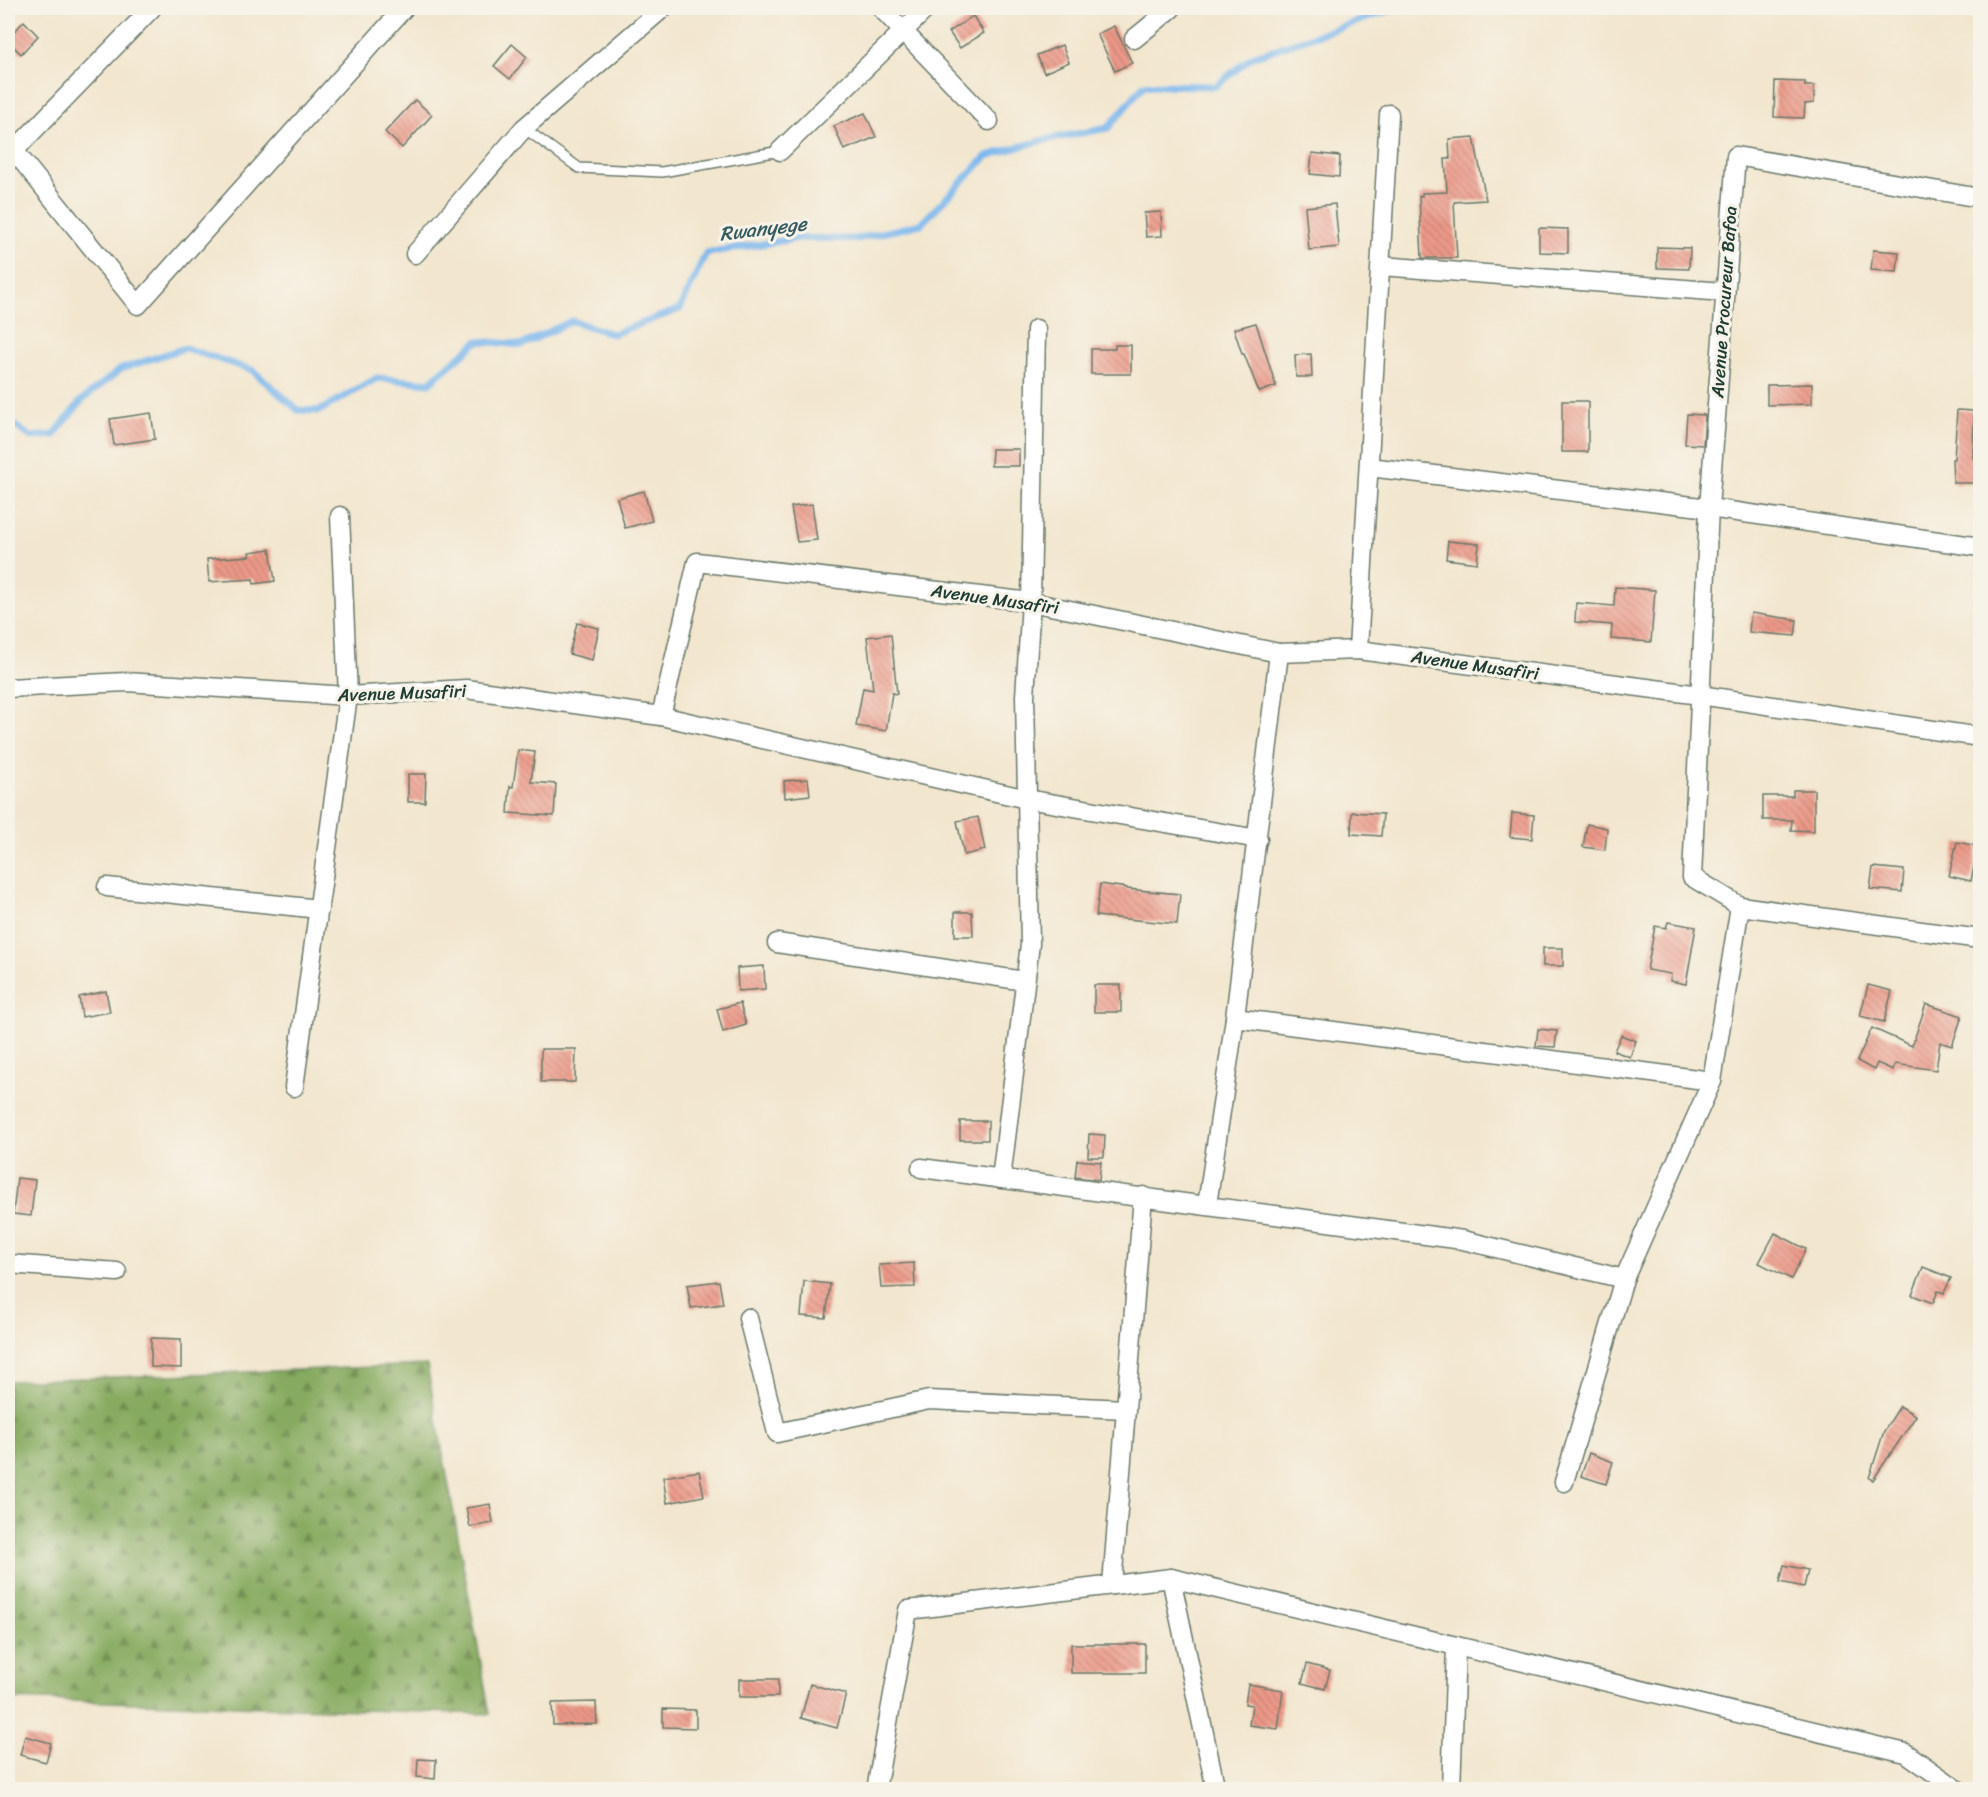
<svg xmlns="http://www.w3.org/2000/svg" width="1988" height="1797" viewBox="0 0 1988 1797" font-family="Sriracha,sans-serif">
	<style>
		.forest { fill: url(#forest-firs); stroke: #52744a; stroke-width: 1.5 }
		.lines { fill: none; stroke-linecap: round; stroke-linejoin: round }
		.stream { stroke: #7bb7ed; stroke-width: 7 }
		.building { fill: url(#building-back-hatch) }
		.lane-casing { stroke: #69786a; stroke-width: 12 }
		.street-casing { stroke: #69786a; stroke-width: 21 }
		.lane { stroke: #fff; stroke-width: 9 }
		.street { stroke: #fff; stroke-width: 18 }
		.labels { text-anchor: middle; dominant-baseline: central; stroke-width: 6; stroke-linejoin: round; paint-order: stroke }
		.street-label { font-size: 18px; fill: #1f3d34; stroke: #f7f3e8 }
		.water-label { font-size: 20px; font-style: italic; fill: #365c62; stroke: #f7f3e8 }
	</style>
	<defs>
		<pattern id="forest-firs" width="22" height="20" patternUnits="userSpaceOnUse" patternTransform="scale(1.5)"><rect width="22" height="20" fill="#86aa5f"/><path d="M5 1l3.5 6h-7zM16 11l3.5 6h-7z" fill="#6d8c4f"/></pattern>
		<pattern id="building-back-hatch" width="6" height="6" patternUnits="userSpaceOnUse" patternTransform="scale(1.5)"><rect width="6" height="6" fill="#ed9988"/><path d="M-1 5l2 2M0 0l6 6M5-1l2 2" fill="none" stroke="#bf7e70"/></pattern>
	</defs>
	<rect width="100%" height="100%" fill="#f7f3e8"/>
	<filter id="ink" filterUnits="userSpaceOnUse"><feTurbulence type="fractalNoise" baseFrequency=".0167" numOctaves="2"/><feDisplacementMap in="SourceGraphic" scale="12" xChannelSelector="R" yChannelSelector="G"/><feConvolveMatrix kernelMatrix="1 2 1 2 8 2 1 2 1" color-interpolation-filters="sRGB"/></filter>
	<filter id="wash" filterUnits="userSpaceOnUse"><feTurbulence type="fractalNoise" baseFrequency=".008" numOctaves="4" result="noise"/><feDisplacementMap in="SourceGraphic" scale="24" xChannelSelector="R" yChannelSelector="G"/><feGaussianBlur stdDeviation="1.35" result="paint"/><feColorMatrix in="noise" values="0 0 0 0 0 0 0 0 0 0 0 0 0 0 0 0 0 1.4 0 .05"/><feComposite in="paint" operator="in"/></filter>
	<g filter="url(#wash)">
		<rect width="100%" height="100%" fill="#f2e6ce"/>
		<path class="forest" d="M427,1365L490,1714L8,1699V1381Z"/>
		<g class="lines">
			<path class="stream" d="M8,421L31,437L54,435L82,400L121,369L185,348L252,370L298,410L319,411L377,378L429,383L478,341L522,345L572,321L613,334L680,309L706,253L800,238L856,239L921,224L987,156L1040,141L1108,128L1144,85L1216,86L1252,57L1397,8"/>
		</g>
		<g id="blocks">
			<g class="building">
				<path d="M973,16L984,33L960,48L949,32Z"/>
				<path d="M24,21L38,36L21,54L8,41V38Z"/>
				<path d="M1114,26L1132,63L1115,71L1097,34Z"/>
				<path d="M512,44L527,57L510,79L494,66Z"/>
				<path d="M1062,45L1069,62L1044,73L1037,55Z"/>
				<path d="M1775,81L1805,82V86H1814V103L1805,104L1804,118L1774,117Z"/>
				<path d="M415,100L432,115L402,148L385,132Z"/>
				<path d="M865,113L876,137L844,150L834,126Z"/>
				<path d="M1474,137L1486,200L1454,202L1457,258H1422L1419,196H1422V193L1447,192L1445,159H1450L1449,139Z"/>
				<path d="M1312,153L1340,156L1339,177L1310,174Z"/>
				<path d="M1335,204L1339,247L1309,250L1305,207Z"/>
				<path d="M1161,212L1162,236L1146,237L1144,213Z"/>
				<path d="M1539,228L1568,229V253L1539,252Z"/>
				<path d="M1657,247L1690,248L1689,269L1657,268Z"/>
				<path d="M1873,250L1899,252L1897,272L1871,270Z"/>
				<path d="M1256,323L1276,386L1259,392L1244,354H1242L1234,329Z"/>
				<path d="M1115,345H1131V374H1091V349H1115Z"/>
				<path d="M1311,354L1312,377H1296L1295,355Z"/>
				<path d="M1812,384V404L1767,405V385Z"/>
				<rect x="1562" y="401" width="26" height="51"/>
				<path d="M1957,410L1974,411L1973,458H1980V483H1953L1952,459H1954Z"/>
				<path d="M151,413L155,439L114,445L110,419Z"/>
				<path d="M1687,414L1705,415L1703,445L1685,444Z"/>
				<path d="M992,449H1019V466H991Z"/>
				<path d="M644,491L652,521L625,528L617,498Z"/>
				<path d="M812,504L817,540L797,542L791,507Z"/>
				<path d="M1448,541L1479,544L1477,563L1446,559Z"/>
				<path d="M270,549L275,581L254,584L253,579L209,582L207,559L250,556L249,552Z"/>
				<path d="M1615,587L1655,590L1651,642L1611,639L1612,625L1575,622L1576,603L1614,606Z"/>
				<path d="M1751,613L1797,620L1795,636L1749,632Z"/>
				<path d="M577,623L599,628L592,660L569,654Z"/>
				<path d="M891,634L897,694L892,693L886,731L856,726L863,688L873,690L867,637Z"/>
				<path d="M518,750L535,752L531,782L556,784L554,816L508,813L510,786L513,787Z"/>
				<path d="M408,774H426L425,802H408Z"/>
				<path d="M808,779L810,795L785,798L784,781Z"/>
				<path d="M1793,790H1814V831L1791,830L1792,820H1763V796H1793Z"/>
				<path d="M1352,812L1383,814L1381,836L1351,834Z"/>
				<path d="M1512,813L1534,815L1532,839L1510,837Z"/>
				<path d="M978,817L985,850L964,855L957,821Z"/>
				<path d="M1587,824L1607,828L1605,850L1583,847Z"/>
				<path d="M1957,842L1978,846L1971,881L1949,876Z"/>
				<path d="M1873,867L1904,870L1902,892L1870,889Z"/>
				<path d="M1100,884L1127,888V889L1180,894L1177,924L1096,916Z"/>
				<path d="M955,912H972L973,936H955Z"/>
				<path d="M1668,922L1696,927L1686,984L1670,981L1671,974L1647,970L1655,926L1666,928Z"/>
				<rect x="1543" y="948" width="20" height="18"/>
				<path d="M764,966L765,989L738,991L737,968Z"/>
				<rect x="1094" y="985" width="27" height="27"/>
				<path d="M1868,985L1892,991L1884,1022L1860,1016Z"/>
				<path d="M106,991L110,1012L82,1017L79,997Z"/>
				<path d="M740,1003L746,1025L723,1032L717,1009Z"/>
				<path d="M1926,1004L1962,1016L1952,1046L1940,1042L1936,1070L1895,1064L1893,1070L1877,1063L1874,1070L1857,1061L1872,1028L1912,1046Z"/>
				<path d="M1538,1029L1557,1031L1555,1047L1536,1046Z"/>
				<path d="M1621,1035L1636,1041L1630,1057L1614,1051Z"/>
				<path d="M541,1049H576L575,1082H541Z"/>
				<rect x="960" y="1121" width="28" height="19"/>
				<path d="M1089,1134L1105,1135L1104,1157H1088Z"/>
				<path d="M1077,1160L1101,1162L1099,1180L1075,1177Z"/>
				<path d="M17,1178L35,1180L31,1216L13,1214Z"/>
				<path d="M1775,1233L1806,1249L1791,1279L1759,1263Z"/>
				<path d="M914,1263L915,1287L881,1288L879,1265Z"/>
				<path d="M1923,1267L1951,1278L1944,1293L1938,1291L1933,1303L1912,1295Z"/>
				<path d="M719,1281L723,1304L691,1308L687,1285Z"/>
				<path d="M804,1281L830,1284L826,1318L801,1316Z"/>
				<path d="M151,1338L181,1339V1368L151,1367Z"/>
				<path d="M1900,1406L1916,1416L1873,1480L1869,1478L1884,1431Z"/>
				<path d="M1589,1453L1613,1462L1606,1484L1581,1476Z"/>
				<path d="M699,1471L704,1496L667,1503L663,1477Z"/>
				<path d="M490,1504L493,1523L470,1527L466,1508Z"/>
				<path d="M1784,1565L1808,1570L1804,1587L1780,1582Z"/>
				<rect x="1071" y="1644" width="74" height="29"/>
				<path d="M1307,1664L1330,1670L1325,1689L1302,1683Z"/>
				<rect x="739" y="1679" width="39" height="18"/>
				<path d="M810,1684L846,1694L837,1728L801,1718Z"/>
				<path d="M1248,1684L1283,1690L1278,1729L1249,1725L1252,1705L1245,1704Z"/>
				<path d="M596,1702L597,1724L553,1725L552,1703Z"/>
				<path d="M663,1709L696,1710V1728L663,1727Z"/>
				<path d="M25,1736L51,1743L46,1762L20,1755Z"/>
				<path d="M418,1759L436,1760L435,1779L417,1777Z"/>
			</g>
		</g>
	</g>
	<g filter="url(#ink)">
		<use href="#blocks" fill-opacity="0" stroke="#69786a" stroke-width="1.5"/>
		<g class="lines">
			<defs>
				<path id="lane" d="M524,128L579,168L662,172L780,151"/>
				<g id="street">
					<path d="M881,8L989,121"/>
					<path d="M1134,39L1172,8"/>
					<path d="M8,143L138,305L404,8"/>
					<path d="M780,151L927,8"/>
					<path d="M8,157L152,8"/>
					<path d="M415,254L524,128L663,8"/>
					<path d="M1381,266L1724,292"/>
					<path d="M1369,467L1709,508L1980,547"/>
					<path d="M1358,650L1389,114"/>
					<path d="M8,688L126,682L348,696L466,689L661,716L697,562L1031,602L1279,653L1358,650L1700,695L1980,737"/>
					<path d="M661,716L1027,799L1258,839"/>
					<path d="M107,887L319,909"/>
					<path d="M1740,906L1980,939"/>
					<path d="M777,943L1025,981"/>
					<path d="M1235,1018L1712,1081"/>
					<path d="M294,1087L348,696L340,516"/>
					<path d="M921,1168L1463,1240L1624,1279"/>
					<path d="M1001,1179L1030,944L1025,696L1031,602L1036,329"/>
					<path d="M1207,1205L1235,1018L1279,653"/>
					<path d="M8,1264L117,1272"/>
					<path d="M748,1318L777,1433L929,1400L1126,1409"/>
					<path d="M1564,1482L1624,1279L1712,1081L1740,906L1692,877L1709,508L1736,156L1980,198"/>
					<path d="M1171,1578L1216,1790"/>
					<path d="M1112,1585L1143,1196"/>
					<path d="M876,1790L908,1610L1171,1578L1906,1753L1958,1790"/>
					<path d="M1451,1790L1456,1646"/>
				</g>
			</defs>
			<use href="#lane" class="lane-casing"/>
			<use href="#street" class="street-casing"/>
			<use href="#lane" class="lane"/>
			<use href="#street" class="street"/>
		</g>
	</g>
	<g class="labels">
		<g class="street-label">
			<text transform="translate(1724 302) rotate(-86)">Avenue Procureur Bafoa</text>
			<text transform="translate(995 599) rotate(8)">Avenue Musafiri</text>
			<text transform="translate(1475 665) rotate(8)">Avenue Musafiri</text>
			<text transform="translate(402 693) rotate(-2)">Avenue Musafiri</text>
		</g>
		<g class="water-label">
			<text transform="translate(763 229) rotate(-7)">Rwanyege</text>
		</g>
	</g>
	<rect width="1988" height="1797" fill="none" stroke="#f7f3e8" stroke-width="30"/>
</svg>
